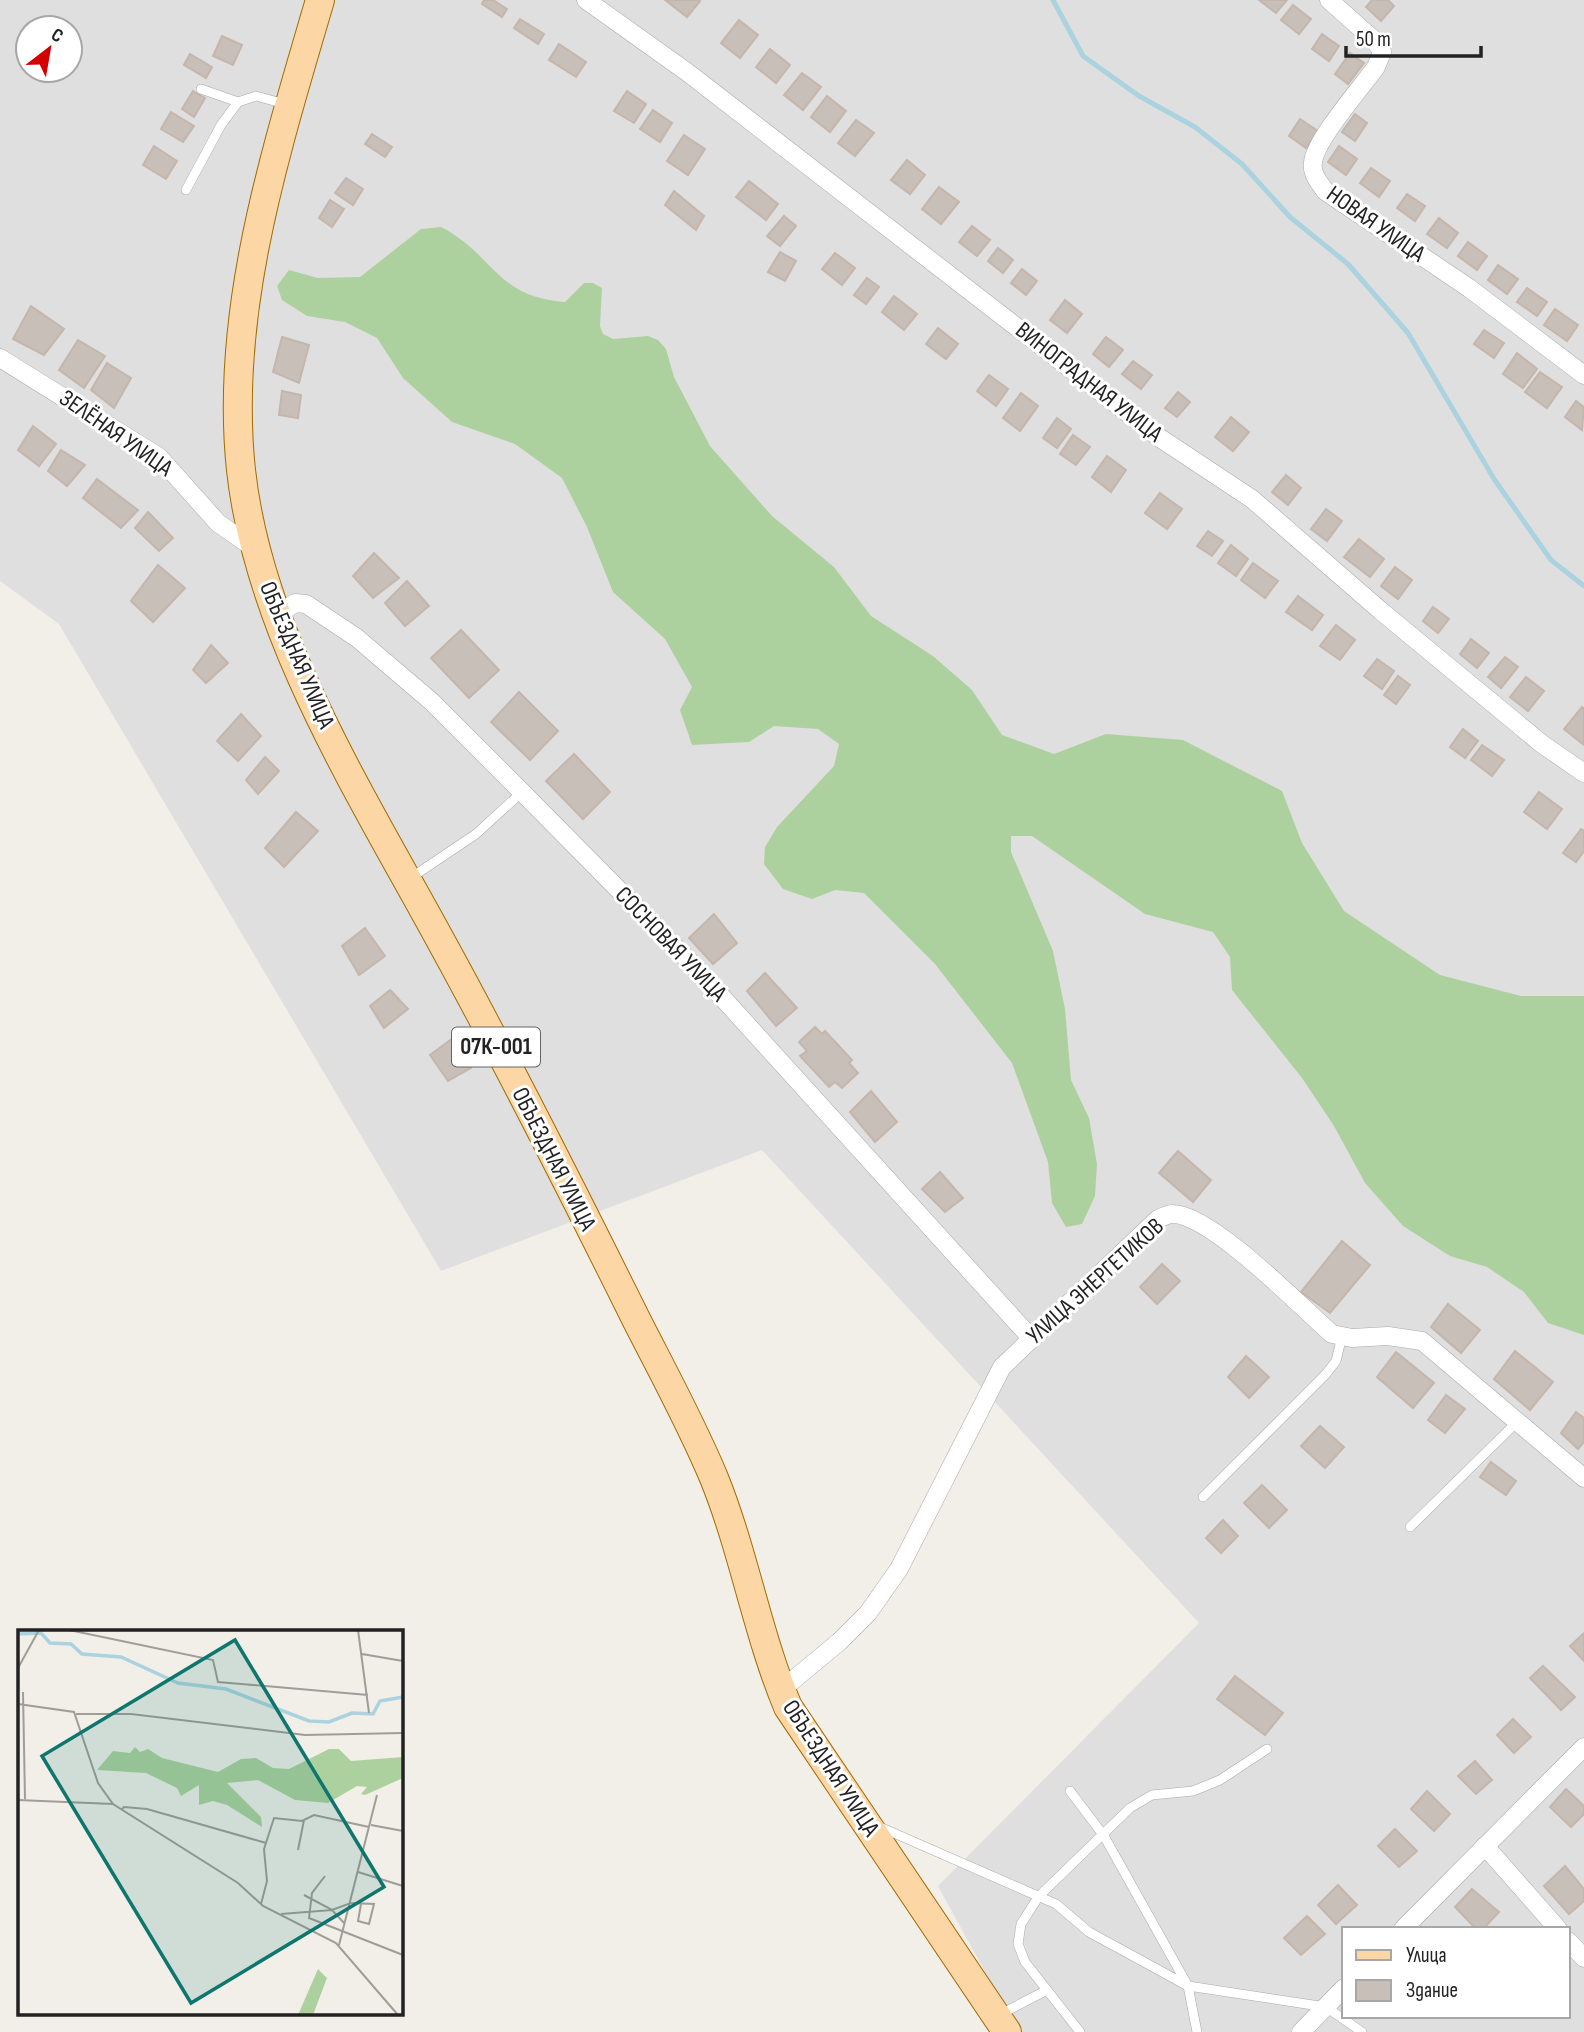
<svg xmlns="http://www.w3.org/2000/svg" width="1584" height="2032" viewBox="0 0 1584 2032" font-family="'Sofia Sans Condensed',sans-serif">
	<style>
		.residential { fill: #e0dfdf; fill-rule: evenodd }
		.forest { fill: #add19e }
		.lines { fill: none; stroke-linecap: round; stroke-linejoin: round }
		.stream { stroke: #aad3df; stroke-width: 5 }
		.building { fill: #c7bfb8; stroke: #c4b6ab; stroke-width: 2 }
		.service-casing { stroke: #a9a9a9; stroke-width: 10 }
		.minor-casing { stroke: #a9a9a9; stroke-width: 19 }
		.primary-casing { stroke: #a06b00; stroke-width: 30 }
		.service { stroke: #fff; stroke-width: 9 }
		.minor { stroke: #fff; stroke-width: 18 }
		.primary { stroke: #fcd6a4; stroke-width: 28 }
		.labels { text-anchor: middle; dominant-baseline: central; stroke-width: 6; stroke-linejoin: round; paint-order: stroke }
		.shield { fill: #fff; stroke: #646464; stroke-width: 2 }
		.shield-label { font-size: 23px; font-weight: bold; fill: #222 }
		.street-label { font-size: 24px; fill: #222; stroke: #fff }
		.inset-river { fill: none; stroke: #aad3df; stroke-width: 3.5 }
		.inset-road { fill: none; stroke: #9f9d99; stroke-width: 2 }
		.view { fill: #0f766e; fill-opacity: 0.15; stroke: #0f766e; stroke-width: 3.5 }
		.inset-edge { fill: none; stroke: #222; stroke-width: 3.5 }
	</style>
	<rect width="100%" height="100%" fill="#f2efe9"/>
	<path class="residential" d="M0,0H1584V2032H1018L938,1886L1199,1623L762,1150L441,1271L59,624L0,581ZM28,28H70V70H28ZM1344,1929H1568V2016H1344Z"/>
	<path class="forest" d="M441,227C495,255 495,297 565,302L584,283H593L602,288L600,326L603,334L613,339L648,336L658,340L666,349L674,377L710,446L772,516L834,567L871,616L933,656L972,690L1002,735L1054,754L1106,734L1183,740L1282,791L1302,843L1344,911L1440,975L1521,996H1584V1335L1548,1323L1524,1292L1487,1267L1450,1256L1403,1226L1365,1183L1334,1126L1302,1078L1232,990L1230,957L1213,932L1145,914L1032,836H1011V852L1053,951L1065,1009L1071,1080L1089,1118L1097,1164L1095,1196L1082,1224L1066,1227L1052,1203L1048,1162L1012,1063L935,964L864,893L835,890L812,899L783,889L764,864L765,847L777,827L834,766L839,744L818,729L774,726L749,742L692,745L680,710L692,687L665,639L613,592L587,527L562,478L515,444L452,422L403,378L377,338L345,322L307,316L282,300L277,286L289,270L318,278L360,277L421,229Z"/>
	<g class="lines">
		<path class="stream" d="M1053,0L1083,56L1139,96L1195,127L1242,164L1290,217L1348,264L1408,333L1494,479L1551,560L1584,586"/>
	</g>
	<g class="building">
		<path d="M484,0H493L507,9L502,17L482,4Z"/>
		<path d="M665,0H699L700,1L687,17Z"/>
		<path d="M1259,0H1287L1276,13Z"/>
		<path d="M1372,0H1388L1394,6L1381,21L1366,7Z"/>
		<path d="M1293,5L1311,19L1299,34L1281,20Z"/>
		<path d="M520,19L544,34L538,44L514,28Z"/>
		<path d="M739,20L758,35L740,58L721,43Z"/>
		<path d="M1322,34L1339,46L1329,61L1312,49Z"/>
		<path d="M222,36L242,45L233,65L213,56Z"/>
		<path d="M559,44L586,62L576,77L549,60Z"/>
		<path d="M770,49L790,65L776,83L756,67Z"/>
		<path d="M1350,53L1364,63L1348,84L1335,74Z"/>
		<path d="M190,54L212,67L206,78L184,65Z"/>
		<path d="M802,73L821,87L803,110L784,95Z"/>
		<path d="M193,91L205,98L194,117L182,109Z"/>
		<path d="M627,91L646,104L634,123L614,111Z"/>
		<path d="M827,96L846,111L830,132L811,117Z"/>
		<path d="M653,110L672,123L660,142L640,129Z"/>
		<path d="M171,112L194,126L183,142L161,129Z"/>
		<path d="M1355,114L1367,123L1355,141L1342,132Z"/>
		<path d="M1300,119L1318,131L1306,148L1289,136Z"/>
		<path d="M856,120L874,133L855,156L838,143Z"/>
		<path d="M372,134L392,147L385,157L365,144Z"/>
		<path d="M684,135L705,149L688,175L667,161Z"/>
		<path d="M154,146L177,161L166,179L143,165Z"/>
		<path d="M1339,146L1357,159L1346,175L1328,162Z"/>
		<path d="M907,160L925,175L910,194L891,180Z"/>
		<path d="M1371,168L1390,181L1379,197L1360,183Z"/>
		<path d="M346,178L363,189L353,205L335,193Z"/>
		<path d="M749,181L778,204L766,220L736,197Z"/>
		<path d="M939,187L959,202L941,224L922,209Z"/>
		<path d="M674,191L704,216L696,230L665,205Z"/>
		<path d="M1407,194L1425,206L1415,221L1397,208Z"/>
		<path d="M330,200L344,209L332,227L319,218Z"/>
		<path d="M784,216L796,226L780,246L767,236Z"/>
		<path d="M1439,218L1458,233L1447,248L1427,234Z"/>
		<path d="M972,226L990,240L977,256L959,242Z"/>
		<path d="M1468,242L1487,256L1477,270L1458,256Z"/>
		<path d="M998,248L1013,260L1003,273L988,261Z"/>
		<path d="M780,252L796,261L785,281L768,272Z"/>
		<path d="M835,253L855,268L842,285L822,269Z"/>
		<path d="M1498,265L1518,279L1507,294L1488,280Z"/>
		<path d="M1022,269L1037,281L1026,295L1011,283Z"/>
		<path d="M867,278L879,287L866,304L854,295Z"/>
		<path d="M1527,288L1547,302L1537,316L1517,302Z"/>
		<path d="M894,296L917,314L904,330L882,312Z"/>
		<path d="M1065,300L1082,314L1067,333L1050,320Z"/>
		<path d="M31,306L64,329L44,355L13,339Z"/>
		<path d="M1555,309L1578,325L1567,341L1544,325Z"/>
		<path d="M938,328L958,344L946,359L926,344Z"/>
		<path d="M1484,330L1504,343L1494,358L1474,344Z"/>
		<path d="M282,337L309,345L299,383L273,372Z"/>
		<path d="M1106,337L1123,350L1109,367L1093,354Z"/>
		<path d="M78,340L105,356L84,388L59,370Z"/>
		<path d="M1517,353L1537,369L1523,388L1503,374Z"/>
		<path d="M1133,361L1152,375L1141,389L1122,374Z"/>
		<path d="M107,363L131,378L114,408L91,390Z"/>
		<path d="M1540,372L1562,387L1547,408L1525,392Z"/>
		<path d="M989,375L1008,389L996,406L977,391Z"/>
		<path d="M282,391L301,395L298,418L279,415Z"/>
		<path d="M1178,392L1190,402L1177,417L1165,408Z"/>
		<path d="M1021,393L1038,406L1020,431L1003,418Z"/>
		<path d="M1576,401L1584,407L1582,430L1565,417Z"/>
		<path d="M1231,417L1249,432L1233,451L1215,437Z"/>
		<path d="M1057,418L1071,429L1057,448L1043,438Z"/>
		<path d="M33,426L56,444L39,466L18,450Z"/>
		<path d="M1073,435L1090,447L1076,465L1060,454Z"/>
		<path d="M61,450L85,465L67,486L48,471Z"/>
		<path d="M1107,456L1126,470L1111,492L1092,477Z"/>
		<path d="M1286,475L1301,488L1288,505L1272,492Z"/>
		<path d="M97,479L138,510L121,528L83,498Z"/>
		<path d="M1160,493L1182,509L1167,529L1145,513Z"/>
		<path d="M1326,509L1342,521L1327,541L1311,529Z"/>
		<path d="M148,512L173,538L159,551L135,528Z"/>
		<path d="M1208,531L1223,541L1212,556L1197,546Z"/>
		<path d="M1359,539L1384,559L1370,577L1344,557Z"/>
		<path d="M1231,545L1248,559L1236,576L1218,563Z"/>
		<path d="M374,553L399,578L373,598L353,576Z"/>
		<path d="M1253,563L1278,581L1265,598L1241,580Z"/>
		<path d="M158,565L185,588L153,622L131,601Z"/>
		<path d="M1395,567L1412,580L1398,599L1381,586Z"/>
		<path d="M407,581L429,606L405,626L385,603Z"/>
		<path d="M1298,596L1323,615L1312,630L1286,612Z"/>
		<path d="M1433,607L1449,619L1438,633L1423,621Z"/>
		<path d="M1336,625L1355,640L1340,660L1320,646Z"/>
		<path d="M461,630L499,670L469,698L431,658Z"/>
		<path d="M1471,639L1489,653L1477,668L1460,654Z"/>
		<path d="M211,645L228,663L206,683L193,670Z"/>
		<path d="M1505,657L1518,667L1501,688L1488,677Z"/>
		<path d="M1377,659L1394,671L1382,689L1364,676Z"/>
		<path d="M1398,676L1410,685L1396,704L1384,695Z"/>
		<path d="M1526,677L1544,691L1528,711L1510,697Z"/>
		<path d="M519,692L558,731L530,760L491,722Z"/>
		<path d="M1582,707L1584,709V745L1564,729Z"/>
		<path d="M241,714L261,736L238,761L217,741Z"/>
		<path d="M1463,729L1478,741L1465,758L1450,747Z"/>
		<path d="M1482,745L1504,760L1492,776L1471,760Z"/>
		<path d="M574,754L610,792L583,819L546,781Z"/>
		<path d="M265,757L279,771L258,794L246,780Z"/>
		<path d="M1539,792L1562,809L1547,829L1524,812Z"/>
		<path d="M296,812L318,831L284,867L265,848Z"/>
		<path d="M1581,829L1584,831V851L1576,862L1563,853Z"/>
		<path d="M714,914L737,943L713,964L689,938Z"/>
		<path d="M365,928L385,956L359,975L342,946Z"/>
		<path d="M765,973L797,1008L776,1026L747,991Z"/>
		<path d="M390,990L408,1009L384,1028L370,1006Z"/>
		<path d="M815,1027L822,1034L825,1031L852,1060L849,1063L858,1073L842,1088L835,1082L829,1087L800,1056L807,1051L799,1042Z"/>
		<path d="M452,1039L471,1068L448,1081L430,1055Z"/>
		<path d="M871,1091L897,1122L875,1142L850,1112Z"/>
		<path d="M1178,1151L1211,1180L1193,1202L1159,1173Z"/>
		<path d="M940,1172L963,1198L945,1212L922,1189Z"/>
		<path d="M1342,1241L1370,1265L1330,1313L1301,1292Z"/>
		<path d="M1162,1264L1180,1281L1157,1304L1140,1287Z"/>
		<path d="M1448,1304L1480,1330L1461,1353L1431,1327Z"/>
		<path d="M1515,1351L1553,1382L1530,1410L1494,1379Z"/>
		<path d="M1396,1352L1434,1383L1413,1408L1377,1377Z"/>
		<path d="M1246,1356L1269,1377L1249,1398L1228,1377Z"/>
		<path d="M1446,1395L1465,1409L1445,1433L1428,1420Z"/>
		<path d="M1576,1412L1584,1418V1442L1578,1449L1561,1433Z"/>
		<path d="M1320,1426L1344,1447L1325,1468L1301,1446Z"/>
		<path d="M1491,1462L1516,1481L1506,1495L1480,1477Z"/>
		<path d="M1262,1485L1287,1510L1269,1528L1244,1503Z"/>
		<path d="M1223,1520L1238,1536L1221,1553L1206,1538Z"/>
		<path d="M1584,1633V1661L1570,1646Z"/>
		<path d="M1543,1666L1575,1697L1561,1710L1530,1678Z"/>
		<path d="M1235,1676L1283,1713L1265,1735L1217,1699Z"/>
		<path d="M1513,1719L1531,1737L1514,1753L1497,1735Z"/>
		<path d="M1475,1761L1492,1780L1476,1794L1458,1776Z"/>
		<path d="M1566,1789L1584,1806V1814L1571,1827L1550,1807Z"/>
		<path d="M1427,1791L1450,1814L1434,1831L1411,1809Z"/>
		<path d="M1395,1829L1417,1851L1399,1867L1378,1846Z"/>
		<path d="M1565,1866L1584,1889V1901L1569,1914L1544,1886Z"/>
		<path d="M1338,1885L1357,1905L1336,1924L1318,1905Z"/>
		<path d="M1472,1889L1499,1912L1483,1929H1476L1455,1907Z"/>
		<path d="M1307,1916L1325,1934L1301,1955L1284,1938Z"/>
	</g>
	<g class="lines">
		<defs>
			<g id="service">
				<path d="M201,89L238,102L256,96L285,104"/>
				<path d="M186,190L221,125L238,102"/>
				<path d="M409,879L476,834L522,792"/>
				<path d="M1203,1497L1326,1374L1336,1361L1342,1336"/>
				<path d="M1410,1527L1518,1421"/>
				<path d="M1070,1791L1104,1836L1188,1986L1326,2007L1362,2032"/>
				<path d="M880,1827L1056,1904L1089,1932L1188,1986L1197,2032"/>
				<path d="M999,2015L1047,1990"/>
				<path d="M1080,2032L1025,1962L1018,1944L1021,1924L1039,1896L1130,1808L1152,1795L1193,1791L1220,1780L1267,1749"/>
			</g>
			<g id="minor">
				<path d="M586,0L687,72L1160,438L1252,499L1381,611L1542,744L1584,773"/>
				<path d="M1329,0L1376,42L1382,52L1376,67C1361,88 1316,139 1313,162C1311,174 1319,182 1325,191L1469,288L1584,375"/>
				<path d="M0,358L159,457L218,523L254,548"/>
				<path d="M276,616L295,603L306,604L357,638L432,702L522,792L691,963L1031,1338"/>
				<path d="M781,1690L839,1642L868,1613L899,1569L1002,1367L1158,1219C1162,1217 1169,1214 1173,1214C1212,1215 1301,1307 1332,1334L1352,1338L1388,1336L1422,1341L1584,1478"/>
				<path d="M1485,1846L1558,1929"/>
				<path d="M1403,1929L1584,1747"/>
				<path d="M1568,1941L1584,1958"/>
				<path d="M1301,2032L1344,1988"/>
			</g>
			<path id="primary" d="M320,0C276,151 224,311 241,470C259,636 364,799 442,943C510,1067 574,1194 637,1321C663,1372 692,1425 714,1478C744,1552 757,1633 788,1707L1007,2032"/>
		</defs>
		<use href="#service" class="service-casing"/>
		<use href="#minor" class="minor-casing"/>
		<use href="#primary" class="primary-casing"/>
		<use href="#service" class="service"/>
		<use href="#minor" class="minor"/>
		<use href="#primary" class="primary"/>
	</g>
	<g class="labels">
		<rect class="shield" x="452" y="1027.5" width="88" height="39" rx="5"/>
		<g class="shield-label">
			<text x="496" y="1047">07К-001</text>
		</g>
		<g class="street-label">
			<text transform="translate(1376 224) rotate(35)">НОВАЯ УЛИЦА</text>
			<text transform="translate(1089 382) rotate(38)">ВИНОГРАДНАЯ УЛИЦА</text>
			<text transform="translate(116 433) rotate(35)">ЗЕЛЁНАЯ УЛИЦА</text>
			<text transform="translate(297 655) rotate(67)">ОБЪЕЗДНАЯ УЛИЦА</text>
			<text transform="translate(671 944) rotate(46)">СОСНОВАЯ УЛИЦА</text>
			<text transform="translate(554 1159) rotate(63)">ОБЪЕЗДНАЯ УЛИЦА</text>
			<text transform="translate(1095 1281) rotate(-42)">УЛИЦА ЭНЕРГЕТИКОВ</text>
			<text transform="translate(831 1768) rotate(57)">ОБЪЕЗДНАЯ УЛИЦА</text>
		</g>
	</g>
	<g transform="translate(18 1630)">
		<rect width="385" height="385" fill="#f2efe9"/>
		<path d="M117,117L122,122L130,119L144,128L200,142L223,129L238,128L255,138L271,139L311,119H321L333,131L385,127V148L347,165L343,164L349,157L339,156L310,173L277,170L240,150L209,153L243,187L244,197L209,175L195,171L181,175V155L163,166L159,158L128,143L79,140L95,121L112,123ZM300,339L309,348L295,385H280Z" fill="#add19e"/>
		<path class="inset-river" d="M0,4L23,3L32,13L53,14L64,24L103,27L160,53L208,59L291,91L311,92L334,83L355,84L362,71L385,67"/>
		<path class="inset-road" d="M51,0L195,30L200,52L350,65M340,0L351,83M344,24L385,31M0,38L21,0M5,62L7,169M0,74L56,82L80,153L95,174L220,253L245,276L318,313L380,385M58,84H113L287,105L385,103M0,170L95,174M103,180L106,177L129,179L248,213M353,195L385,201M280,220L286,190M340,242L385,256M307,246L294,263L291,288L385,325M286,265L314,280L333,273L356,274L351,294L340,291L343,274M243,274L249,251L246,219L256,188L284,191L296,185L351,197M263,284L314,280L327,294M321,315L359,165"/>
		<path class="view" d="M217,10L366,257L173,373L24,126Z"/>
		<rect width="385" height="385" class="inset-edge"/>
	</g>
	<rect x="1342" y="1927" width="228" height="91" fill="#ffffff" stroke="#a7a7a7" stroke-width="2"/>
	<rect x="1356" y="1950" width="35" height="10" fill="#fcd6a4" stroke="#a7a7a7" stroke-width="2"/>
	<text x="1406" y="1962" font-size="21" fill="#222222">Улица</text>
	<rect x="1356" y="1980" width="35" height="21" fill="#c7bfb8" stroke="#a7a7a7" stroke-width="2"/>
	<text x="1406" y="1997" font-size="21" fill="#222222">Здание</text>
	<g transform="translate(49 49) rotate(31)"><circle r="33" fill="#ffffff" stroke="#a7a7a7" stroke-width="2"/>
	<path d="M0-5L12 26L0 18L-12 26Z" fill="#d40000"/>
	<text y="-10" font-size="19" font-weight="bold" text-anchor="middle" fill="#222222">С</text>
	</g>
	<path d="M1346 46v10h135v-10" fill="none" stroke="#222222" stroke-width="3.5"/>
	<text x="1356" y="46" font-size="21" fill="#222222" stroke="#ffffff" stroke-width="5" paint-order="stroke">50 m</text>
</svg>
